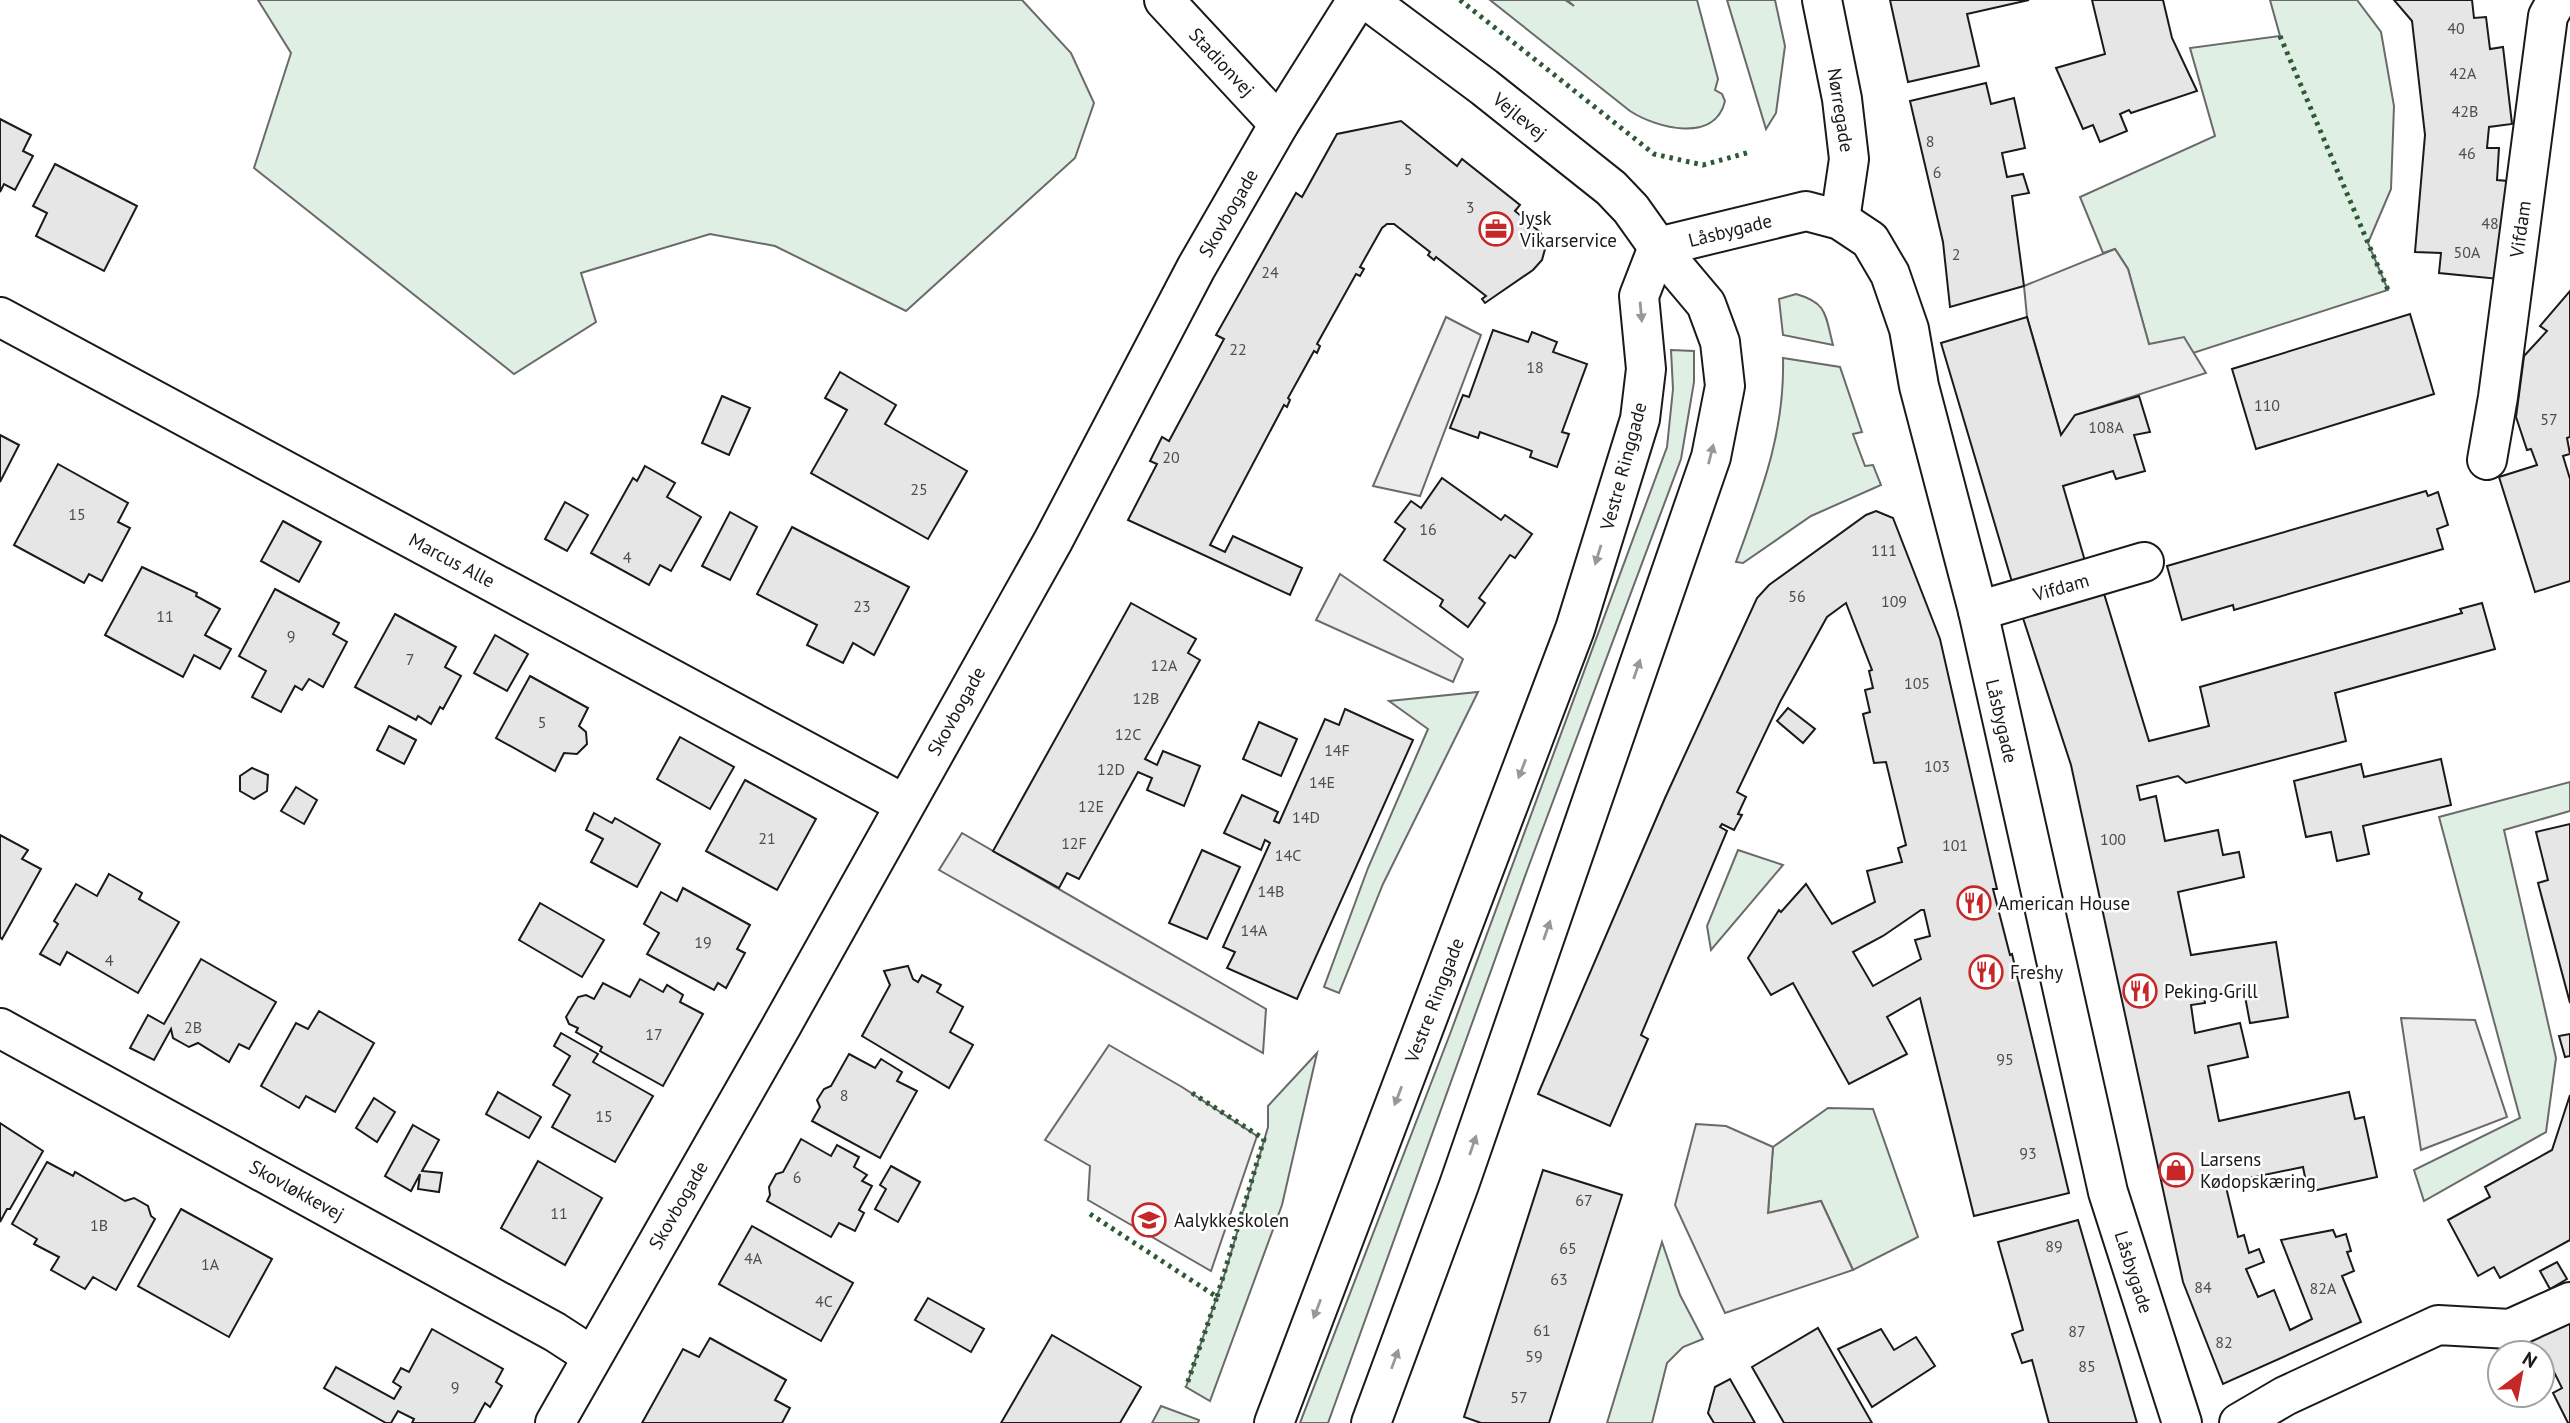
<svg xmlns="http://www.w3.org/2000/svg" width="2570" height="1423" viewBox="0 0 2570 1423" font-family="'PT Sans',sans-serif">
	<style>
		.green { fill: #e0efe3; stroke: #6a6a6a; stroke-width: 2 }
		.parking { fill: #ededed; stroke: #6a6a6a; stroke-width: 2 }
		.building { fill: #e6e6e6; stroke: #1a1a1a; stroke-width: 2; fill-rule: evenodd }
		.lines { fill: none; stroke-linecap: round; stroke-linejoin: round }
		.street-casing { stroke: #1a1a1a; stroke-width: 42 }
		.secondary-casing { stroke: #1a1a1a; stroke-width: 42 }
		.street { stroke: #fff; stroke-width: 38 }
		.secondary { stroke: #fff; stroke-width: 38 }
		.hedge { stroke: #2b5a34; stroke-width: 5; stroke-dasharray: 3.5 5; stroke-linecap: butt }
		.oneway { fill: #989898 }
		.labels { text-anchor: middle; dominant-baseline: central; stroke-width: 5; stroke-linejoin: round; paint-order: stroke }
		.number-label { font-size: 16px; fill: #4d4d4d }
		.street-label { font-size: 19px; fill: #1a1a1a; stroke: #fff }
		.poi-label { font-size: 19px; fill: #1a1a1a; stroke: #fff; text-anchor: start }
	</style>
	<rect width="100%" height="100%" fill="#fff"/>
	<g class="green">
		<path d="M258,0H1022L1071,53L1094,103L1075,158L906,311L775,246L710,234L581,273L596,322L514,374L254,168L291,53Z"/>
		<path d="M1490,0H1565L1574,6L1567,0H1697L1718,79L1715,90L1722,94L1725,101C1715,144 1656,128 1630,111Z"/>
		<path d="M1727,0H1775L1785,46L1776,113L1766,129Z"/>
		<path d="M2270,0H2357L2381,32L2394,106L2391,189L2368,243L2388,290L2193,353L2149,345L2128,269L2115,249L2103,253L2080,197L2215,136L2190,48L2280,36Z"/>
		<path d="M1796,294C1828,303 1825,315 1833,345L1783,335L1779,299Z"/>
		<path d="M1671,350L1694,351V382L1681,459L1528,868L1328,1423H1300L1450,1034L1667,447L1673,389Z"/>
		<path d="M1783,358L1840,367L1862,432L1853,434L1865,466L1873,465L1881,485L1811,516L1743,563L1736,562C1761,493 1785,433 1783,358Z"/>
		<path d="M1478,692L1383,884L1339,993L1324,987L1368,868L1428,729L1389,701Z"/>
		<path d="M2570,782V811L2504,830L2556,1058L2546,1132L2424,1201L2414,1170L2520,1118L2439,817Z"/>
		<path d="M1738,850L1783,865L1711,950L1707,926Z"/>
		<path d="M1317,1053L1282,1205L1210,1401L1186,1387L1226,1270L1268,1127V1106Z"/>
		<path d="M1828,1108L1873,1109L1918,1237L1853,1270L1821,1201L1768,1213L1773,1147Z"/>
		<path d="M1662,1242L1680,1295L1703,1339L1683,1347L1667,1363L1652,1423H1607Z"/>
		<path d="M1161,1406L1199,1420L1198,1423H1152Z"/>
	</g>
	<g class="parking">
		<path d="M2115,249L2128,269L2149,344L2184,337L2206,373L2075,415L2061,435L2027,317L2024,286Z"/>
		<path d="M1446,317L1481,335L1420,496L1373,486Z"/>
		<path d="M1340,574L1463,659L1453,682L1316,620Z"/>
		<path d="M962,833L1266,1009L1263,1053L939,870Z"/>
		<path d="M2401,1018L2475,1020L2507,1117L2421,1150Z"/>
		<path d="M1109,1045L1182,1087L1257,1136L1211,1271L1088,1200L1090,1166L1045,1140Z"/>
		<path d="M1696,1124L1726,1126L1773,1147L1768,1213L1821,1201L1853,1270L1725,1313L1675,1205Z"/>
	</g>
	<g class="building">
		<path d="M1890,0H2029L1967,14L1979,66L1908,82Z"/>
		<path d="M2092,0H2163L2172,38L2197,91L2131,113L2129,110L2120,114L2127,131L2100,142L2093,125L2083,129L2056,68L2105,54Z"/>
		<path d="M2394,0H2472L2474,18L2486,17L2490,49L2503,47L2512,124L2489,127L2487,148H2499L2497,180L2508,181L2499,279L2439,273L2441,253L2415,252L2425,135L2412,21Z"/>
		<path d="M1986,83L1991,104L2014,98L2025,148L2002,153L2007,177L2023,174L2029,193L2012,196L2024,286L1950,307L1943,242L1910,101Z"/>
		<path d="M0,119L31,135L23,151L33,156L15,190L4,184L0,192Z"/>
		<path d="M1401,121L1457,166L1462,159L1520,205L1515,211L1541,233L1545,249L1542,260L1533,270L1485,303L1482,299L1486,296L1436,257L1434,260L1428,255L1430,252L1394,224H1387L1382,228L1360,267L1364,269L1360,276L1356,274L1317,344L1320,346L1317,353L1314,351L1288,398L1290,400L1287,407L1284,405L1210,545L1225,552L1233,536L1302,568L1290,595L1128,520L1157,464L1150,461L1162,437L1169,441L1224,339L1216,335L1296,193L1302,197L1337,134Z"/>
		<path d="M55,164L137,206L104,271L36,236L47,213L33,206Z"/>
		<path d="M2570,291V437L2567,438L2570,454L2563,456L2570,479V581L2535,592L2499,477L2537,465L2531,449L2527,450L2516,417L2524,356L2547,331L2540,326Z"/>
		<path d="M2410,314L2434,394L2256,449L2232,369Z"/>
		<path d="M2027,317L2061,435L2075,415L2139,396L2150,432L2134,435L2145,471L2116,479L2113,471L2063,486L2085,561L2012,582L1941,343Z"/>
		<path d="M1493,330L1528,342L1532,332L1557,342L1553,352L1587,364L1562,432L1569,434L1557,467L1530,457L1532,451L1480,432L1478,438L1450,428L1463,395L1469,397Z"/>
		<path d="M840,372L896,405L885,424L967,471L928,539L811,473L847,410L825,398Z"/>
		<path d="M722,396L750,408L729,455L702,443Z"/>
		<path d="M0,435L19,445L0,482Z"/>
		<path d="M58,464L128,503L118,522L130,528L102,581L89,574L84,583L14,545Z"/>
		<path d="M645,466L675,483L667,497L701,517L671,571L660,565L649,585L591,553L633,478L637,481Z"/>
		<path d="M1442,478L1501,520L1505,515L1532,534L1515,558L1510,555L1479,598L1485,603L1468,627L1440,606L1443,600L1384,560L1405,529L1395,522L1411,501L1421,508Z"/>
		<path d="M2426,491L2428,496L2438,492L2448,525L2437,529L2443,549L2234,610L2233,605L2182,620L2167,566Z"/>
		<path d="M565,502L588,515L567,551L545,539Z"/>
		<path d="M1876,511L1893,518L1940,639L1997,889H1993L2010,955L2012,954L2069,1193L1974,1216L1920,998L1887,1017L1907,1054L1849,1084L1793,983L1771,995L1748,958L1779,910L1781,912L1806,884L1832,924L1875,902L1867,871L1902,862L1898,848L1906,845L1886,762L1874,763L1863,714L1870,712L1865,690L1873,688L1869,671L1872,670L1846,603L1827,617L1780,702L1737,792L1746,797L1738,814L1742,815L1734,830L1722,824L1720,827L1727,831L1641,1035L1648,1039L1610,1126L1538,1094L1665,798L1757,598L1769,585L1866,515ZM1921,910H1924L1930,936L1915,940L1921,959L1873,986L1853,952L1883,936Z"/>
		<path d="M730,512L757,527L730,580L702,566Z"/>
		<path d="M283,521L321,542L299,582L261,561Z"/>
		<path d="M792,527L909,587L874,655L853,643L843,663L807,645L817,625L757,594Z"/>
		<path d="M142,567L197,593L196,596L220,609L205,635L231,649L220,669L194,655L183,677L105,635Z"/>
		<path d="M2102,587L2149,741L2209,726L2200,687L2462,613L2460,609L2482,603L2495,649L2335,693L2346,741L2186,783L2178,776L2137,786L2140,800L2156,796L2165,841L2218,830L2223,855L2239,852L2244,877L2178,892L2191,955L2276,942L2288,1017L2250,1023L2244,991L2204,996L2205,1003L2191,1005L2195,1033L2240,1023L2248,1057L2208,1066L2219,1121L2349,1092L2355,1119L2364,1117L2377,1177L2308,1192L2303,1167L2225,1183L2238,1237L2244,1235L2249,1253L2259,1249L2264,1262L2246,1269L2258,1297L2274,1290L2290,1330L2312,1319L2281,1240L2333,1230L2336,1237L2346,1234L2351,1251L2347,1252L2354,1271L2342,1276L2361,1322L2223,1384L2183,1282L2071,765L2021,612Z"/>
		<path d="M275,589L339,623L333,634L347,642L323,687L309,679L302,690L295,686L281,712L252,697L266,671L239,656Z"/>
		<path d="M1131,603L1196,639L1188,653L1200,660L1145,759L1157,765L1163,751L1200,766L1184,806L1147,790L1152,778L1138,772L1079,879L1067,873L1059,888L993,851Z"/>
		<path d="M395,614L456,647L445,667L461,676L443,709L440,707L431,724L418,716L416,720L355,687Z"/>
		<path d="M495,635L528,654L507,691L474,673Z"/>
		<path d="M530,676L588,708L579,726L586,732L587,744L577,754L564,753L555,771L496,738Z"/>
		<path d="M1788,708L1815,729L1803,743L1777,721Z"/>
		<path d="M1345,709L1413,740L1297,999L1227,968L1235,952L1223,947L1270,843L1265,840L1261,850L1224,833L1242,795L1278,812L1274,821L1279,823L1325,719L1339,725Z"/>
		<path d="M1259,722L1297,739L1281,776L1243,759Z"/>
		<path d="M389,726L416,740L404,764L377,750Z"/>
		<path d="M680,737L734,767L710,809L657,779Z"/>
		<path d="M2441,759L2451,805L2363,826L2369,854L2337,861L2331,832L2306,837L2294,781L2361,764L2364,777Z"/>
		<path d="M252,768L268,775L267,791L254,799L240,791V776Z"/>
		<path d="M745,780L816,819L777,890L706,851Z"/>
		<path d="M296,787L317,800L304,824L281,811Z"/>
		<path d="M594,813L612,823L615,818L660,844L637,887L591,862L603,839L586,830Z"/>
		<path d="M2570,824V1003L2538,883L2548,880L2536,832Z"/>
		<path d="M0,835L28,850L22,859L41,869L2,939L0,937Z"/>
		<path d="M1202,850L1240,867L1207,939L1169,923Z"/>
		<path d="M109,874L142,893L139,899L179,922L138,993L67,952L60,965L40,954L58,924L54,921L76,884L97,896Z"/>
		<path d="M683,888L750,925L737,949L745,953L726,988L718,983L714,990L647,954L659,933L644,924L661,892L677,901Z"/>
		<path d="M540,903L604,940L582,977L519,940Z"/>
		<path d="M201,959L276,1002L249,1049L239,1044L229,1062L198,1043L189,1047L173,1038L171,1029L154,1060L130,1048L148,1015L164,1024Z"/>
		<path d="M908,966L913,979L918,982L922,975L941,985L937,992L963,1007L950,1032L973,1045L949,1088L862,1036L890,985L884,971Z"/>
		<path d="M640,979L663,992L667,985L683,995L680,1002L703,1014L663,1086L600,1051L602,1047L576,1032L578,1028L569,1024L566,1017L578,997L586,995L594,999L603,983L630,997Z"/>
		<path d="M319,1011L374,1043L335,1112L306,1096L299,1108L261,1086L296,1023L308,1029Z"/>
		<path d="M561,1033L598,1054L593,1062L653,1096L615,1162L552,1127L570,1095L553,1085L570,1056L554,1046Z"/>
		<path d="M2570,1034V1056L2565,1057L2559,1036Z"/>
		<path d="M849,1054L875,1068L881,1059L902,1072L897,1081L917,1091L880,1158L812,1121L820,1107L817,1100L824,1089L831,1086Z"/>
		<path d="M498,1092L541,1117L529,1138L486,1114Z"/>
		<path d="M2570,1095V1240L2500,1278L2494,1267L2478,1276L2448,1220L2490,1197L2485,1187L2552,1150Z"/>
		<path d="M374,1098L395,1112L377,1142L356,1128Z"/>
		<path d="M0,1123L43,1151L10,1209H7L0,1222Z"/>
		<path d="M413,1125L439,1140L422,1171L442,1173L439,1192L418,1189L420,1174L411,1191L385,1176Z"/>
		<path d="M801,1139L831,1156L837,1145L859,1157L854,1167L867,1175L862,1181L872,1186L859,1210L864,1213L855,1231L839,1223L831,1237L767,1201L770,1195L769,1187L776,1174L783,1172Z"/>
		<path d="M538,1161L602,1198L565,1265L501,1228Z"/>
		<path d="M47,1162L73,1176L75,1172L125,1201L134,1198L148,1206L151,1216L155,1219L116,1290L93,1277L85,1289L51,1270L59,1257L34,1244L37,1239L12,1224Z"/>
		<path d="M891,1166L920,1182L898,1222L875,1209L886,1189L880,1185Z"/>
		<path d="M1543,1170L1622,1195L1549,1423H1481L1464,1417Z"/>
		<path d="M181,1209L272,1259L229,1337L138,1286Z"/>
		<path d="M2078,1220L2137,1423H2049L2032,1360L2022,1363L2012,1334L2023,1330L1998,1242Z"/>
		<path d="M752,1226L853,1283L821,1341L719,1284Z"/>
		<path d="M2557,1262L2567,1279L2550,1289L2540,1271Z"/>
		<path d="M928,1298L984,1329L971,1352L915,1320Z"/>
		<path d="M2570,1319V1423H2568L2553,1393L2562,1388L2551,1366L2542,1371V1353H2533L2527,1342Z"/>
		<path d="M1818,1328L1872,1423H1784L1752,1367Z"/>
		<path d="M432,1329L503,1369L496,1382L502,1386L490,1407L485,1403L474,1423H412L414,1419L398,1411L391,1423H386L324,1388L336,1367L394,1399L401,1387L393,1382L401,1368L409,1372Z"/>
		<path d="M1881,1329L1894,1350L1916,1337L1935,1366L1872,1407L1838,1349Z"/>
		<path d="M1052,1335L1141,1387L1120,1423H1001Z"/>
		<path d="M710,1338L786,1380L775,1400L790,1408L782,1423H642L683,1349L699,1357Z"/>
		<path d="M1730,1379L1755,1423H1714L1708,1413L1715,1387Z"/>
	</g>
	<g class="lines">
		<defs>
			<g id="street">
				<path d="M1164,0L1279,124"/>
				<path d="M1822,0L1842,99L1849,159L1840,220"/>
				<path d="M1658,247L1806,211L1840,220L1870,240L1890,274L1909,329L1919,386L1978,611L2108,1192L2182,1423"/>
				<path d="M0,317L904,804"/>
				<path d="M2487,460L2498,397L2548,16L2557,0"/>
				<path d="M1978,611L2144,562"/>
				<path d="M0,1028L555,1332L592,1356"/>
				<path d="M555,1423L782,1025L1053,541L1196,268L1279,124L1357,0"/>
				<path d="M2239,1423L2285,1396L2438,1325L2510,1329L2570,1302"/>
			</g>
			<g id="secondary">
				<path d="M1367,0L1484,87L1611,188L1631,209L1658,247L1706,304L1720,342L1725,386L1711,457L1459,1185L1371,1423"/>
				<path d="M1274,1423L1575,629L1640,419L1646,369L1639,296L1658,247"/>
			</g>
		</defs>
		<use href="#street" class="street-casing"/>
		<use href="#secondary" class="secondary-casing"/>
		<use href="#street" class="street"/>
		<use href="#secondary" class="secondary"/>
		<g class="hedge">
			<path d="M1460,0L1654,154L1703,165L1750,152"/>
			<path d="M2280,36L2388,290"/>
			<path d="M1192,1093L1264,1139L1217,1297"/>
			<path d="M1090,1214L1217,1297L1186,1387"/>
		</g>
	</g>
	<defs><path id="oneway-solid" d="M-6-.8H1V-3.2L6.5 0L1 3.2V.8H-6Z" transform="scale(1.75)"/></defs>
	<g class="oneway">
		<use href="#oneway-solid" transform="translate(1641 312) rotate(85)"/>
		<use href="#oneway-solid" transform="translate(1711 454) rotate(-76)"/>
		<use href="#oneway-solid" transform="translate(1598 555) rotate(107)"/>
		<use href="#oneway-solid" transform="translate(1637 669) rotate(-71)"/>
		<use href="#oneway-solid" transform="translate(1522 769) rotate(111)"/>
		<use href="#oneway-solid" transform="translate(1547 930) rotate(-71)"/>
		<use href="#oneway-solid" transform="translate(1398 1096) rotate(111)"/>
		<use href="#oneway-solid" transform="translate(1473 1145) rotate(-71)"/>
		<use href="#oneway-solid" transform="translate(1317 1309) rotate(111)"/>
		<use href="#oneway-solid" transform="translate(1395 1359) rotate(-70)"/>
	</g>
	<defs>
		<symbol id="office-ring" viewBox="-11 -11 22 22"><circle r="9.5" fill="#fff" stroke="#c62828" stroke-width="1.5"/><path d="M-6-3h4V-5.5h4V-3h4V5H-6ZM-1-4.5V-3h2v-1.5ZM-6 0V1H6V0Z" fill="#c62828"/></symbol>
		<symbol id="restaurant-ring" viewBox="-11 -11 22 22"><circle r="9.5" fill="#fff" stroke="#c62828" stroke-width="1.5"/><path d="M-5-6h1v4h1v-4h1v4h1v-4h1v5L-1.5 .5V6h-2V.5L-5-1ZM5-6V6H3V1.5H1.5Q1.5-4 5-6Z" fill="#c62828"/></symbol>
		<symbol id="shop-ring" viewBox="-11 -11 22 22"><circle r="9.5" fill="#fff" stroke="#c62828" stroke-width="1.5"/><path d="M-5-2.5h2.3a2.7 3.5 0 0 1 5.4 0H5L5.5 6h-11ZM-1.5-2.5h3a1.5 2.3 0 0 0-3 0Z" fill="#c62828"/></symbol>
		<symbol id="school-ring" viewBox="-11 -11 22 22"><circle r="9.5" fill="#fff" stroke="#c62828" stroke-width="1.5"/><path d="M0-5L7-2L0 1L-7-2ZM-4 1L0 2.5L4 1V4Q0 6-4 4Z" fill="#c62828"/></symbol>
	</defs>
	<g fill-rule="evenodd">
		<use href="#office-ring" x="1477" y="210" width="38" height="38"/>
		<use href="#restaurant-ring" x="1955" y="884" width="38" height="38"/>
		<use href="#restaurant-ring" x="1967" y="953" width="38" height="38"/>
		<use href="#restaurant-ring" x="2121" y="972" width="38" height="38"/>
		<use href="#shop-ring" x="2157" y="1151" width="38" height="38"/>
		<use href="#school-ring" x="1130" y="1201" width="38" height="38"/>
	</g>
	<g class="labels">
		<g class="number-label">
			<text x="2456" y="28">40</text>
			<text x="2463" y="73">42A</text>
			<text x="2465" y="111">42B</text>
			<text x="1930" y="141">8</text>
			<text x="2467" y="153">46</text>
			<text x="1408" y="169">5</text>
			<text x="1937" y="172">6</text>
			<text x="1470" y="207">3</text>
			<text x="2490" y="223">48</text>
			<text x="2467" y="252">50A</text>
			<text x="1956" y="254">2</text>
			<text x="1270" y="272">24</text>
			<text x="1238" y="349">22</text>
			<text x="1535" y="367">18</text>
			<text x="2267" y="405">110</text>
			<text x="2549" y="419">57</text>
			<text x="2106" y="427">108A</text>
			<text x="1171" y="457">20</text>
			<text x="919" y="489">25</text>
			<text x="77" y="514">15</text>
			<text x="1428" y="529">16</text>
			<text x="1884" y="550">111</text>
			<text x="627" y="557">4</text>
			<text x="1797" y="596">56</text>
			<text x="1894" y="601">109</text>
			<text x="862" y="606">23</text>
			<text x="165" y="616">11</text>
			<text x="291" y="636">9</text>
			<text x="410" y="659">7</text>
			<text x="1164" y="665">12A</text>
			<text x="1917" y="683">105</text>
			<text x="1146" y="698">12B</text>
			<text x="542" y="722">5</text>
			<text x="1128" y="734">12C</text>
			<text x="1337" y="750">14F</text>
			<text x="1937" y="766">103</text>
			<text x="1111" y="769">12D</text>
			<text x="1322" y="782">14E</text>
			<text x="1091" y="806">12E</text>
			<text x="1306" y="817">14D</text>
			<text x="767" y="838">21</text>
			<text x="2113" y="839">100</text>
			<text x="1074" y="843">12F</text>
			<text x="1955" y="845">101</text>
			<text x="1288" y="855">14C</text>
			<text x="1271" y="891">14B</text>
			<text x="1254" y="930">14A</text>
			<text x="703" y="942">19</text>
			<text x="109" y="960">4</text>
			<text x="193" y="1027">2B</text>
			<text x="654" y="1034">17</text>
			<text x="2005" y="1059">95</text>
			<text x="844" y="1095">8</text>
			<text x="604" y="1116">15</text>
			<text x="2028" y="1153">93</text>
			<text x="797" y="1177">6</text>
			<text x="1584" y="1200">67</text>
			<text x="559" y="1213">11</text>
			<text x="99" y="1225">1B</text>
			<text x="2054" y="1246">89</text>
			<text x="1568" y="1248">65</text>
			<text x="753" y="1258">4A</text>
			<text x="210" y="1264">1A</text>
			<text x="1559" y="1279">63</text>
			<text x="2203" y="1287">84</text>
			<text x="2323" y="1288">82A</text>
			<text x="824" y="1301">4C</text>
			<text x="1542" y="1330">61</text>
			<text x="2077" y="1331">87</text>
			<text x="2224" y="1342">82</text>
			<text x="1534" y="1356">59</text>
			<text x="2087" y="1366">85</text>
			<text x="455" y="1387">9</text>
			<text x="1519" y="1397">57</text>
		</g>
		<g class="street-label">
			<text transform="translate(1222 62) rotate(47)">Stadionvej</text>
			<text transform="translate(1841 110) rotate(81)">Nørregade</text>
			<text transform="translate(1520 116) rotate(39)">Vejlevej</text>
			<text transform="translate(1228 213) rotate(-60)">Skovbogade</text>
			<text transform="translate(2520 229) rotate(-82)">Vifdam</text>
			<text transform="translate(1730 230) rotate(-14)">Låsbygade</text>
			<text transform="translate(1623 466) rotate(-75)">Vestre Ringgade</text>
			<text transform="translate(452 560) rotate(28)">Marcus Alle</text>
			<text transform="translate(2061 587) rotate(-16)">Vifdam</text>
			<text transform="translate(956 711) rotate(-61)">Skovbogade</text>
			<text transform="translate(2002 721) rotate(77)">Låsbygade</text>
			<text transform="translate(1434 1000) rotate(-69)">Vestre Ringgade</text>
			<text transform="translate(297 1190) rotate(29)">Skovløkkevej</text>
			<text transform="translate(678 1205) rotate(-60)">Skovbogade</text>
			<text transform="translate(2134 1272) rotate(72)">Låsbygade</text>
		</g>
		<g class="poi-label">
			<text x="1520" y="218">Jysk<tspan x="1520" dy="22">Vikarservice</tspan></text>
			<text x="1998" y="903">American House</text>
			<text x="2010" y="972">Freshy</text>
			<text x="2164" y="991">Peking Grill</text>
			<text x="2200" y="1159">Larsens<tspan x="2200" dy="22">Kødopskæring</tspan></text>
			<text x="1174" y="1220">Aalykkeskolen</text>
		</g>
	</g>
	<g transform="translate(2521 1374) rotate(32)"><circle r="33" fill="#ffffff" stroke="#a3a3a3" stroke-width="2"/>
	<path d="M0-5L12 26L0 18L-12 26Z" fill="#c62828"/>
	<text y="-10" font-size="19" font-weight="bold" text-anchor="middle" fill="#1a1a1a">N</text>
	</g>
</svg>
